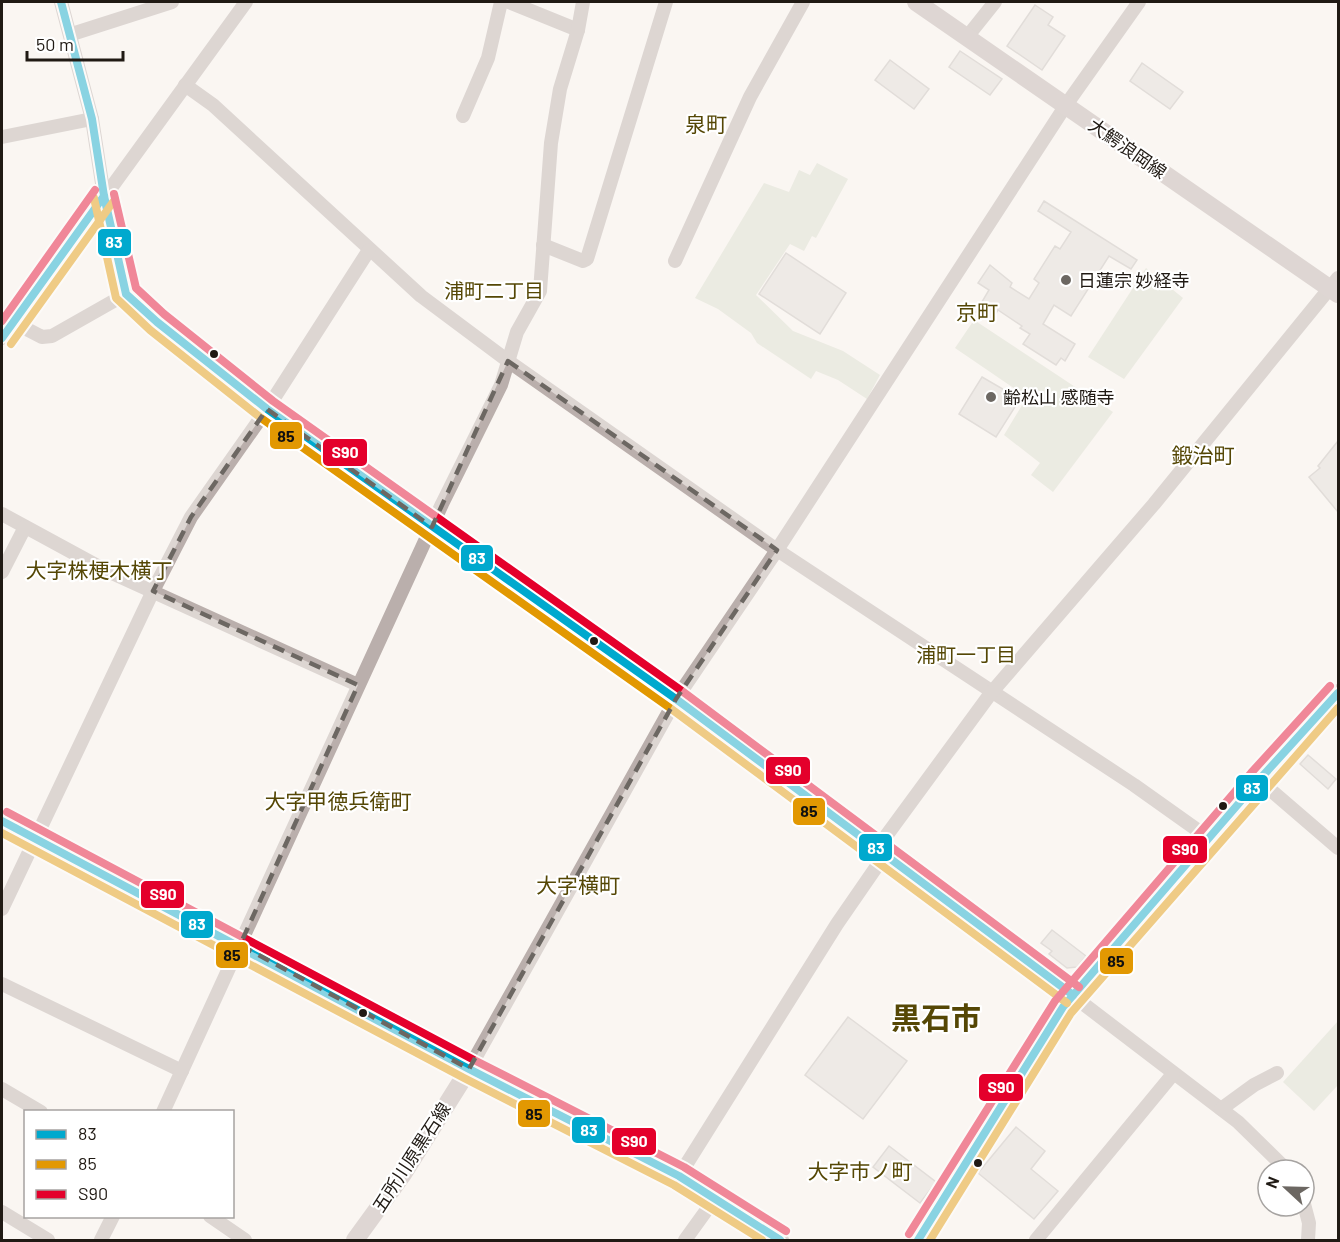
<svg xmlns="http://www.w3.org/2000/svg" width="1340" height="1242" viewBox="0 0 1340 1242" font-family="Barlow,'Noto Sans JP',sans-serif">
	<style>
		.green { fill: #daddce }
		.building { fill: #e1dcd8; stroke: #c4beba; stroke-width: 1.5 }
		.lines { fill: none; stroke-linecap: round; stroke-linejoin: round }
		.minor { stroke: #baafac; stroke-width: 14 }
		.major { stroke: #bdb0ad; stroke-width: 18 }
		.bus-1-casing { stroke: #fff; stroke-width: 12 }
		.bus-2-casing { stroke: #fff; stroke-width: 12 }
		.bus-3-casing { stroke: #fff; stroke-width: 12 }
		.bus-1 { stroke: #00a9ce; stroke-width: 8 }
		.bus-2 { stroke: #e29802; stroke-width: 8 }
		.bus-3 { stroke: #e4002b; stroke-width: 8 }
		.marked { fill: none; stroke: #6c6762; stroke-width: 4.5; stroke-dasharray: 12 8; stroke-linejoin: round }
		.poi-dot { fill: #6c6762; stroke: #fff; stroke-width: 2 }
		.bus-dot { fill: #201a14; stroke: #fff; stroke-width: 2 }
		.labels { text-anchor: middle; dominant-baseline: central; stroke-width: 4.5; stroke-linejoin: round; paint-order: stroke }
		.street-label { font-size: 18px; fill: #201a14; stroke: #fff }
		.poi-label { font-size: 18px; fill: #201a14; stroke: #fff; text-anchor: start }
		.neighbourhood-label { font-size: 20px; fill: #554705; stroke: #fff }
		.quarter-label { font-size: 21px; fill: #554705; stroke: #fff }
		.town-label { font-size: 30px; font-weight: bold; fill: #554705; stroke: #fff }
		.line-badge { stroke: #fff; stroke-width: 2 }
		.badge-label { font-size: 16px; text-anchor: middle; font-weight: bold; fill: #fff }
		.pale-badge-label { font-size: 16px; text-anchor: middle; font-weight: bold; fill: #111 }
	</style>
	<rect width="100%" height="100%" fill="#faf6f2"/>
	<g class="green">
		<path d="M817,163L848,179L816,238L812,236L804,251L790,244L756,295L793,331L843,351L880,375L867,399L838,380L816,371L811,379L757,343L751,333L718,309L695,298L764,183L789,192L799,170L810,175Z"/>
		<path d="M1146,268L1183,298L1124,379L1088,357Z"/>
		<path d="M974,320L1113,412L1053,492L1031,475L1040,463L1004,435L1027,397L955,348Z"/>
		<path d="M1338,1021V1085L1314,1111L1283,1082Z"/>
	</g>
	<g class="building">
		<path d="M1035,5L1053,17L1048,25L1065,36L1042,70L1007,46Z"/>
		<path d="M960,51L1002,79L990,95L949,67Z"/>
		<path d="M890,60L929,89L914,109L875,80Z"/>
		<path d="M1142,63L1183,92L1170,109L1130,81Z"/>
		<path d="M1044,201L1137,260L1131,269L1109,256L1071,316L1054,305L1043,324L1075,344L1065,361L1061,358L1056,365L1023,344L1030,334L1020,328L1022,326L998,310L991,321L976,312L989,290L978,283L990,265L1012,283L1010,287L1029,299L1039,283L1034,279L1055,246L1060,249L1071,232L1038,211Z"/>
		<path d="M786,253L846,293L820,334L759,294Z"/>
		<path d="M982,377L1020,399L996,437L959,414Z"/>
		<path d="M1338,441V512L1309,477L1320,468L1318,466Z"/>
		<path d="M1308,755L1336,779L1328,789L1300,764Z"/>
		<path d="M1052,930L1086,956L1077,967L1067,968L1049,954L1052,951L1041,943Z"/>
		<path d="M848,1017L907,1061L863,1119L805,1075Z"/>
		<path d="M1016,1127L1045,1151L1031,1169L1058,1191L1034,1219L978,1173Z"/>
		<path d="M889,1146L936,1182L920,1203L873,1167Z"/>
	</g>
	<g class="lines">
		<g class="minor">
			<path d="M61,2L92,119L104,196L126,294L157,322L267,409L676,699L878,847L1238,1122L1287,1170"/>
			<path d="M509,2L578,30"/>
			<path d="M72,34L172,2"/>
			<path d="M967,37L995,2"/>
			<path d="M185,85L213,105L421,296L508,361L777,550L1134,785L1210,839"/>
			<path d="M463,116L488,58L501,2"/>
			<path d="M2,137L92,119"/>
			<path d="M543,245L583,261L587,259L666,2"/>
			<path d="M675,261L750,97L803,2"/>
			<path d="M13,322L42,337L52,336L126,294"/>
			<path d="M2,338L246,2"/>
			<path d="M2,514L103,569L358,685"/>
			<path d="M2,572L25,527"/>
			<path d="M1259,780L1338,848"/>
			<path d="M878,847L991,693L1154,504L1338,278"/>
			<path d="M2,909L153,591L191,517L267,409L369,250"/>
			<path d="M2,984L182,1071"/>
			<path d="M469,1069L676,699L777,550L1066,105L1139,2"/>
			<path d="M2,1089L41,1112"/>
			<path d="M1221,1109L1254,1085L1277,1073"/>
			<path d="M163,1112L442,504L501,385L517,332L540,291L551,143L560,89L578,30L583,2"/>
			<path d="M679,1176L837,924L886,853"/>
			<path d="M1304,1204L1309,1223L1308,1240"/>
			<path d="M2,1212L48,1240"/>
			<path d="M210,1216L245,1240"/>
			<path d="M101,1240L113,1216"/>
			<path d="M685,1240L716,1197"/>
			<path d="M1036,1240L1173,1074"/>
		</g>
		<g class="major">
			<path d="M916,2L1338,294"/>
			<path d="M2,821L469,1069L679,1176L716,1197L780,1240"/>
			<path d="M355,1240L403,1174L469,1069"/>
			<path d="M918,1240L1063,1007L1259,780L1338,693"/>
		</g>
		<defs>
			<g id="bus-1">
				<path d="M61,2L92,119L104,196L126,294L157,322L267,409L676,699L1073,995"/>
				<path d="M2,338L104,196"/>
				<path d="M2,821L469,1069L679,1176L780,1240"/>
				<path d="M918,1240L1063,1007L1259,780L1338,693"/>
			</g>
			<g id="bus-2">
				<path d="M94,198L116,298L150,330L261,418L670,708L1067,1003"/>
				<path d="M11,344L113,202"/>
				<path d="M2,833L464,1078L674,1185L762,1240"/>
				<path d="M930,1240L1071,1013L1338,708"/>
			</g>
			<g id="bus-3">
				<path d="M114,194L136,288L164,314L273,401L682,691L1079,987"/>
				<path d="M2,321L95,190"/>
				<path d="M7,812L474,1060L684,1167L786,1231"/>
				<path d="M909,1234L1055,1001L1251,773L1330,686"/>
			</g>
		</defs>
		<use href="#bus-1" class="bus-1-casing"/>
		<use href="#bus-2" class="bus-2-casing"/>
		<use href="#bus-3" class="bus-3-casing"/>
		<use href="#bus-1" class="bus-1"/>
		<use href="#bus-2" class="bus-2"/>
		<use href="#bus-3" class="bus-3"/>
	</g>
	<path d="M0 0H1340V1242H0ZM508,361L777,550L676,699L469,1069L240,945L358,685L153,591L191,517L267,409L432,527Z" fill="#faf6f2" fill-opacity=".55" fill-rule="evenodd"/>
	<path class="marked" d="M508,361L777,550L676,699L469,1069L240,945L358,685L153,591L191,517L267,409L432,527Z"/>
	<g class="poi-dot">
		<circle cx="1066" cy="280" r="6"/>
		<circle cx="991" cy="397" r="6"/>
	</g>
	<g class="bus-dot">
		<circle cx="214" cy="354" r="5"/>
		<circle cx="594" cy="641" r="5"/>
		<circle cx="1223" cy="806" r="5"/>
		<circle cx="363" cy="1013" r="5"/>
		<circle cx="978" cy="1163" r="5"/>
	</g>
	<g class="labels">
		<g class="street-label">
			<text transform="translate(1128 148) rotate(35)">大鰐浪岡線</text>
			<text transform="translate(411 1157) rotate(-57)">五所川原黒石線</text>
		</g>
		<g class="poi-label">
			<text x="1078" y="280">日蓮宗 妙経寺</text>
			<text x="1003" y="397">齢松山 感随寺</text>
		</g>
		<g class="neighbourhood-label">
			<text x="494" y="290">浦町二丁目</text>
			<text x="966" y="654">浦町一丁目</text>
		</g>
		<g class="quarter-label">
			<text x="706" y="123">泉町</text>
			<text x="977" y="311">京町</text>
			<text x="1203" y="454">鍛治町</text>
			<text x="99" y="569">大字株梗木横丁</text>
			<text x="338" y="800">大字甲徳兵衛町</text>
			<text x="578" y="884">大字横町</text>
			<text x="860" y="1170">大字市ノ町</text>
		</g>
		<g class="town-label">
			<text x="936" y="1017">黒石市</text>
		</g>
	</g>
	<g class="line-badge">
		<rect x="97" y="228" width="35" height="29" rx="6" fill="#00a9ce"/>
		<rect x="269" y="421" width="34" height="29" rx="6" fill="#e29802"/>
		<rect x="322" y="438" width="46" height="29" rx="6" fill="#e4002b"/>
		<rect x="460" y="544" width="34" height="28" rx="6" fill="#00a9ce"/>
		<rect x="765" y="756" width="46" height="29" rx="6" fill="#e4002b"/>
		<rect x="1235" y="774" width="34" height="28" rx="6" fill="#00a9ce"/>
		<rect x="792" y="797" width="34" height="29" rx="6" fill="#e29802"/>
		<rect x="858" y="833" width="35" height="29" rx="6" fill="#00a9ce"/>
		<rect x="1162" y="835" width="46" height="29" rx="6" fill="#e4002b"/>
		<rect x="140" y="880" width="45" height="29" rx="6" fill="#e4002b"/>
		<rect x="180" y="910" width="34" height="29" rx="6" fill="#00a9ce"/>
		<rect x="215" y="941" width="34" height="28" rx="6" fill="#e29802"/>
		<rect x="1099" y="947" width="35" height="28" rx="6" fill="#e29802"/>
		<rect x="978" y="1073" width="46" height="29" rx="6" fill="#e4002b"/>
		<rect x="517" y="1099" width="34" height="29" rx="6" fill="#e29802"/>
		<rect x="571" y="1116" width="35" height="28" rx="6" fill="#00a9ce"/>
		<rect x="611" y="1127" width="46" height="29" rx="6" fill="#e4002b"/>
	</g>
	<g class="badge-label">
		<text x="114" y="248">83</text>
		<text x="345" y="458">S90</text>
		<text x="477" y="564">83</text>
		<text x="788" y="776">S90</text>
		<text x="1252" y="794">83</text>
		<text x="876" y="854">83</text>
		<text x="1185" y="855">S90</text>
		<text x="163" y="900">S90</text>
		<text x="197" y="930">83</text>
		<text x="1001" y="1093">S90</text>
		<text x="589" y="1136">83</text>
		<text x="634" y="1147">S90</text>
	</g>
	<g class="pale-badge-label">
		<text x="286" y="442">85</text>
		<text x="809" y="817">85</text>
		<text x="232" y="961">85</text>
		<text x="1116" y="967">85</text>
		<text x="534" y="1120">85</text>
	</g>
	<rect width="1340" height="1242" fill="none" stroke="#201a14" stroke-width="6"/>
	<rect x="24" y="1110" width="210" height="108" fill="#ffffff" stroke="#a6a3a1" stroke-width="1.5"/>
	<rect x="36" y="1130" width="30" height="9" fill="#00a9ce" stroke="#a6a3a1" stroke-width="1.5"/>
	<text x="78" y="1140" font-size="18" fill="#201a14">83</text>
	<rect x="36" y="1160" width="30" height="9" fill="#e29802" stroke="#a6a3a1" stroke-width="1.5"/>
	<text x="78" y="1170" font-size="18" fill="#201a14">85</text>
	<rect x="36" y="1190" width="30" height="9" fill="#e4002b" stroke="#a6a3a1" stroke-width="1.5"/>
	<text x="78" y="1200" font-size="18" fill="#201a14">S90</text>
	<g transform="translate(1286 1188) rotate(292)"><circle r="28" fill="#ffffff" stroke="#a6a3a1" stroke-width="1.5"/>
	<path d="M0-4.5L10 22L0 15L-10 22Z" fill="#6c6762"/>
	<text y="-9" font-size="16" font-weight="bold" text-anchor="middle" fill="#201a14">N</text>
	</g>
	<path d="M27 51v9h96v-9" fill="none" stroke="#201a14" stroke-width="3"/>
	<text x="36" y="51" font-size="18" fill="#201a14" stroke="#ffffff" stroke-width="4.5" paint-order="stroke">50 m</text>
</svg>
